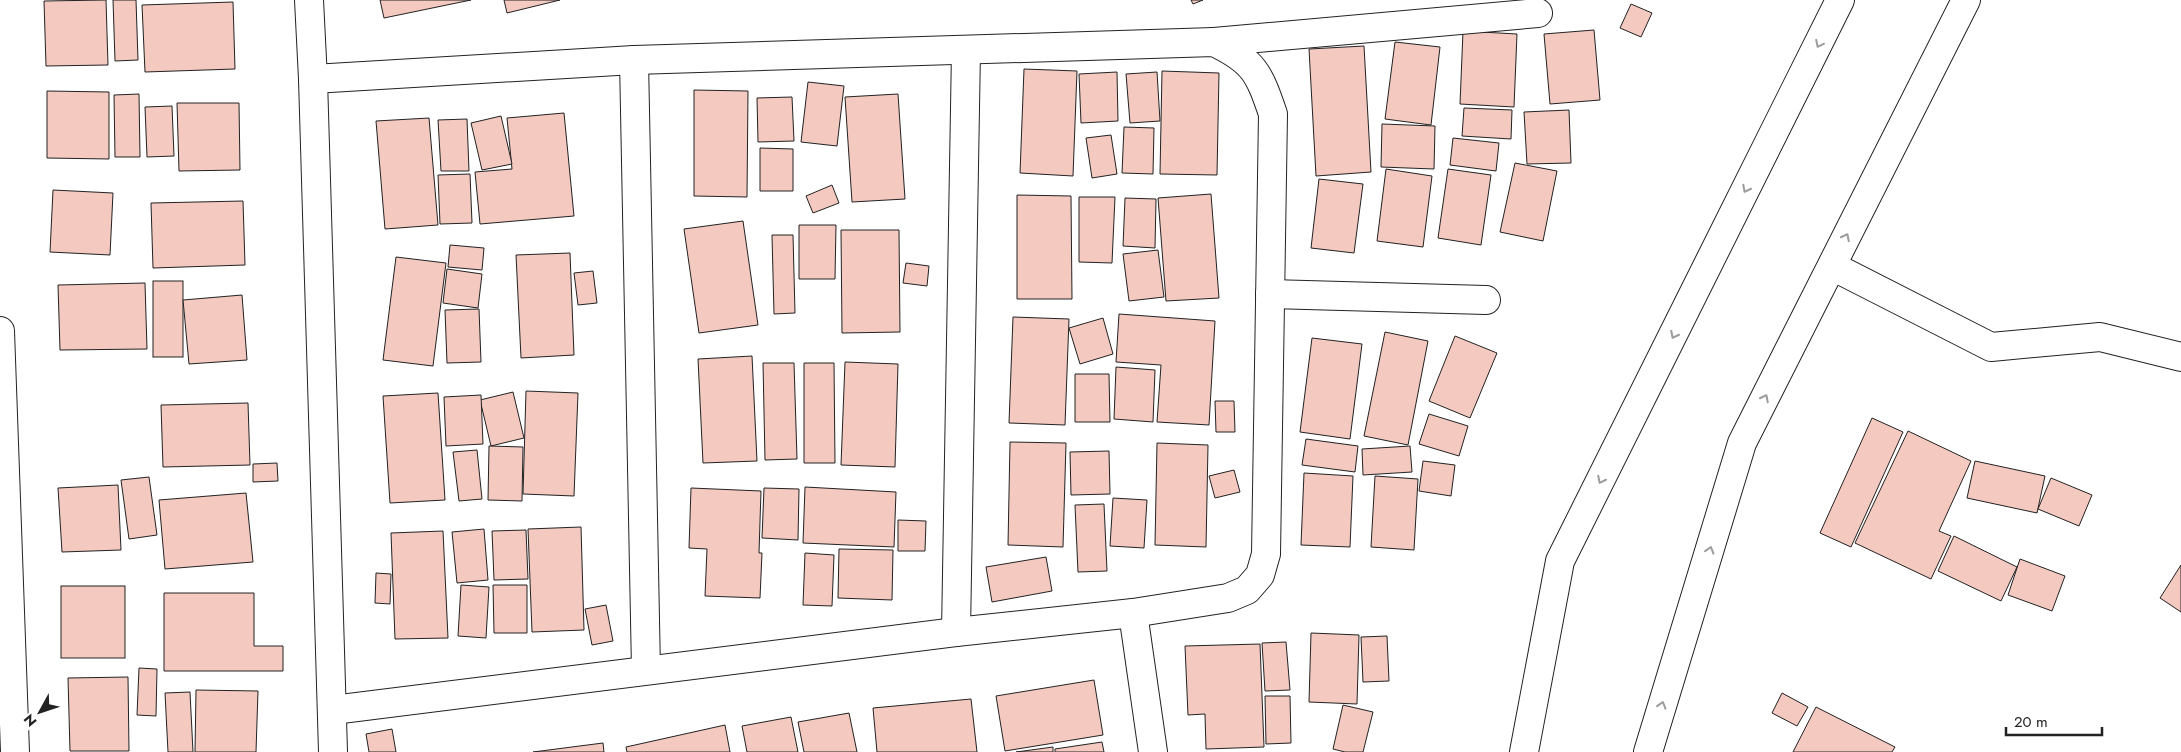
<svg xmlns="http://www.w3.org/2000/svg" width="2181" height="752" viewBox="0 0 2181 752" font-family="Jost,sans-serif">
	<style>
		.building { fill: #f3c9c0; stroke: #222 }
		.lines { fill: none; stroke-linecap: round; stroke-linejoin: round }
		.street-casing { stroke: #222; stroke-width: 30 }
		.secondary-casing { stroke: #222; stroke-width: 30 }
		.street { stroke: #fff; stroke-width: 28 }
		.secondary { stroke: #fff; stroke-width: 28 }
		.oneway { stroke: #9c9c9c }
	</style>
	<rect width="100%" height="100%" fill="#fff"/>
	<g class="building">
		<path d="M106,0L108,65L46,66L44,1Z"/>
		<path d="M113,0H136L138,60L115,61Z"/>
		<path d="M380,0H471L384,18Z"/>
		<path d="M504,0H560L507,13Z"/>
		<path d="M1191,0H1203L1193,4Z"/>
		<path d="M233,2L235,69L145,72L142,5Z"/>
		<path d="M1631,4L1652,13L1641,37L1620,28Z"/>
		<path d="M1594,30L1600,100L1550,104L1544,34Z"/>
		<path d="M1463,31L1517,34L1514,107L1460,104Z"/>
		<path d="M1395,42L1440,47L1431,125L1385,119Z"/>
		<path d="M1364,46L1371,172L1316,176L1309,49Z"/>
		<path d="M1024,69L1077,71L1073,176L1020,173Z"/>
		<path d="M1162,71L1219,73L1217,175L1160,174Z"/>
		<path d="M1117,72L1118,121L1081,123L1079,74Z"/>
		<path d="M1157,72L1160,121L1130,123L1126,74Z"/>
		<path d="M808,82L844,86L837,146L801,142Z"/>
		<path d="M694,90L748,91L747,197L694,196Z"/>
		<path d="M47,91L109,92V159L47,158Z"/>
		<path d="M139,94L140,157H115L114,95Z"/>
		<path d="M898,94L905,199L852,202L845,97Z"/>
		<path d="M792,97L794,141L758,142L757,98Z"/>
		<path d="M177,103H239L240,170L179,171Z"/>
		<path d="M172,106L174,156L147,157L145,107Z"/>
		<path d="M1464,108L1512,110L1511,139L1462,136Z"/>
		<path d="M1569,110L1571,163L1527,164L1524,112Z"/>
		<path d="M564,113L574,216L480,224L475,172L512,169L507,118Z"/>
		<path d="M501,116L512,164L482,170L471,123Z"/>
		<path d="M429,118L438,225L385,229L376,121Z"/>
		<path d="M467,119L469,171H441L438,120Z"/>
		<path d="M1382,124L1435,126L1434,169L1381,167Z"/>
		<path d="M1124,127L1154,128L1153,174L1122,173Z"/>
		<path d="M1111,135L1117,174L1092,178L1086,138Z"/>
		<path d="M1453,138L1499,143L1496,171L1450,165Z"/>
		<path d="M760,148L793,149V191H760Z"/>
		<path d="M1515,163L1557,171L1543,241L1500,232Z"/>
		<path d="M1386,169L1432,176L1423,247L1377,241Z"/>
		<path d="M1448,169L1491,175L1481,245L1438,238Z"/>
		<path d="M470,174L472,223L440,224L438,175Z"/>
		<path d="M1319,179L1363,184L1354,253L1311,248Z"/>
		<path d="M832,185L839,203L813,213L806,196Z"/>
		<path d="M53,190L113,193L110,255L50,252Z"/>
		<path d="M1211,194L1219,298L1166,301L1158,198Z"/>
		<path d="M1017,195L1071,196L1072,299H1017Z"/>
		<path d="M1079,197H1115L1112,263L1079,262Z"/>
		<path d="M1125,198L1156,199L1155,248L1123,246Z"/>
		<path d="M243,201L245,265L153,268L151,203Z"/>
		<path d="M743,221L758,325L699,333L684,229Z"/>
		<path d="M799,225H836L835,279H799Z"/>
		<path d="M841,230H899L900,332L842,333Z"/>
		<path d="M772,235H793L795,313L774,314Z"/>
		<path d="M450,245L484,248L482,270L448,267Z"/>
		<path d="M1158,250L1164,297L1129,301L1123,254Z"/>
		<path d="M570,253L574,355L521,358L516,255Z"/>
		<path d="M396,257L446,263L433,366L383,360Z"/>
		<path d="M906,263L929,266L927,286L903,283Z"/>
		<path d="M447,269L482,274L478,308L443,303Z"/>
		<path d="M593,271L597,303L578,305L574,273Z"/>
		<rect x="153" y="281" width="30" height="76"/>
		<path d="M145,283L147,349L60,350L58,285Z"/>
		<path d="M242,295L247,360L189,364L183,300Z"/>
		<path d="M479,309L481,362L447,363L445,310Z"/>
		<path d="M1119,314L1215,321L1209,425L1157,422L1161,365L1116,362Z"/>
		<path d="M1013,317L1069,319L1065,425L1009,423Z"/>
		<path d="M1103,318L1113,354L1080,364L1069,328Z"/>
		<path d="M1385,332L1428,341L1408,445L1364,436Z"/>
		<path d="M1455,336L1497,353L1470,418L1429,401Z"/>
		<path d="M1312,338L1362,344L1350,439L1300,432Z"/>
		<path d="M752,356L757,461L703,463L698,359Z"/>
		<path d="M845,362L898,364L895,467L841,465Z"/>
		<path d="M763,363H794L797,459L765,460Z"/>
		<path d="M804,363H834L835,463H804Z"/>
		<path d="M1116,367L1155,370L1153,422L1114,419Z"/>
		<path d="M1075,374H1109L1110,422H1075Z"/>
		<path d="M526,391L578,393L574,496L523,494Z"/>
		<path d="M513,392L524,438L491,446L480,400Z"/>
		<path d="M438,393L445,500L390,503L383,396Z"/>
		<path d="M481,395L483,444L446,446L444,397Z"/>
		<path d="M1215,401H1234L1235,432H1216Z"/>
		<path d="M248,403L250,465L163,467L161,405Z"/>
		<path d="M1429,414L1468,426L1459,456L1419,444Z"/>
		<path d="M1872,418L1903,432L1851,547L1820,533Z"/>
		<path d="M1908,431L1971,461L1939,531L1951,536L1931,579L1855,543Z"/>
		<path d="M1306,439L1358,446L1355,472L1302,465Z"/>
		<path d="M1010,442L1066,443L1063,547L1008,545Z"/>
		<path d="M1157,443L1208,445L1206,547L1155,545Z"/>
		<path d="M489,446L523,447L522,501L488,500Z"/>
		<path d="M1410,446L1412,472L1363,475L1362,449Z"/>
		<path d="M477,450L482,499L459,501L453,452Z"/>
		<path d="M1109,451L1110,494L1071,495L1070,452Z"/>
		<path d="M1423,461L1455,465L1451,496L1419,491Z"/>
		<path d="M1975,461L2045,476L2037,513L1967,498Z"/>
		<path d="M277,463L278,481L253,482V464Z"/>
		<path d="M1234,470L1240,492L1215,498L1209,476Z"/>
		<path d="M1304,473L1353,476L1350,547L1301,545Z"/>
		<path d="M1375,476L1418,479L1414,550L1371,547Z"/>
		<path d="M149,477L157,535L129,539L121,480Z"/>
		<path d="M2051,478L2092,495L2079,526L2038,509Z"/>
		<path d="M118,485L121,550L62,552L58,488Z"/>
		<path d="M805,487L896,492L894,547L803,543Z"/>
		<path d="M691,488L761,491L759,553H762L760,598L705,596L707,549L689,548Z"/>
		<path d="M764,488L799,489L798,540L762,538Z"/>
		<path d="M246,493L253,562L165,569L159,500Z"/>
		<path d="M1113,498L1147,500L1144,548L1110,546Z"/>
		<path d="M1104,504L1107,571L1078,572L1075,505Z"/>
		<path d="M898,520L926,521L925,551H898Z"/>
		<path d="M581,527L584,630L532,632L528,529Z"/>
		<path d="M484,529L488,580L457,583L452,532Z"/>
		<path d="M526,530L528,579L494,580L492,531Z"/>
		<path d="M443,531L448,638L395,639L391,533Z"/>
		<path d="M1954,536L2017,567L2001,601L1938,571Z"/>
		<path d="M839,549L893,550L892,600L838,598Z"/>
		<path d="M805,553L834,555L832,606L803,605Z"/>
		<path d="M1046,557L1052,591L992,602L986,567Z"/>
		<path d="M2020,559L2065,576L2052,611L2008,595Z"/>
		<path d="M2181,565V612L2160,598Z"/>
		<path d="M376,573L391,574L390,604L375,603Z"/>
		<path d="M461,585L489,587L486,638L458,636Z"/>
		<path d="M493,585H527V633H494Z"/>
		<rect x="61" y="586" width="64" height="72"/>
		<path d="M164,593H254V646H283V671H164Z"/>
		<path d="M606,605L613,641L592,645L585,609Z"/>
		<path d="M1311,633L1359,635L1357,704L1309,702Z"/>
		<path d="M1387,636L1389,681L1363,682L1361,637Z"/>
		<path d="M1286,642L1290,690L1265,691L1262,643Z"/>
		<path d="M1260,644L1264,747L1206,749L1205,714L1188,715L1185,646Z"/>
		<path d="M139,668L157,669L156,716L137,715Z"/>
		<path d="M128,677L129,751H70L68,678Z"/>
		<path d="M1094,680L1103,735L1005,751L996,696Z"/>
		<path d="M196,690L258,691L256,752H195Z"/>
		<path d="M190,692L193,752H168L165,693Z"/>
		<path d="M1782,693L1808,707L1797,726L1772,713Z"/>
		<path d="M1265,696H1290L1291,743L1266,744Z"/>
		<path d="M971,699L977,752H877L873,708Z"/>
		<path d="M1343,705L1373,712L1363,752H1345L1333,749Z"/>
		<path d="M1816,707L1895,747L1892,752H1793Z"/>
		<path d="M849,713L857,752H804L798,722Z"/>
		<path d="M791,717L798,752H747L742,726Z"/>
		<path d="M725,725L730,752H627L626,747Z"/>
		<path d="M392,729L396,752H369L366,734Z"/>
		<path d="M1102,742L1104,752H1055V749Z"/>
		<path d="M603,743L604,752H533Z"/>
		<path d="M1053,747V752H1016Z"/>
	</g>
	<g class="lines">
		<defs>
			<g id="street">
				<path d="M309,0L313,79L333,752"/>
				<path d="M1214,42L1538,13"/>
				<path d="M634,60L646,670"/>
				<path d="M313,79L634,60L1214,42C1254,61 1259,73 1273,114L1266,554L1260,575L1247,590L1228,598L1133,613L956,632L333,710"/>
				<path d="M1832,266L1991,347L2100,337L2181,357"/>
				<path d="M1270,294L1486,300"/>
				<path d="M0,331L15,752"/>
				<path d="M1133,613L1153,752"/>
				<path d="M956,632L966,50"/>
			</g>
			<g id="secondary">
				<path d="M1524,752L1560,561L1840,0"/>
				<path d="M1648,752L1742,443L1966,0"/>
			</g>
		</defs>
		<use href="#street" class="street-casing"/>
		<use href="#secondary" class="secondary-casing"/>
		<use href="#street" class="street"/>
		<use href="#secondary" class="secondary"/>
	</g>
	<defs><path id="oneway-chevron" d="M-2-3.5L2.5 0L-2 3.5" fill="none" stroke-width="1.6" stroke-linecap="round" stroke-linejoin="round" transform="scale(1.25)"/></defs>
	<g class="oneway">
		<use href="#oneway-chevron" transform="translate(1819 44) rotate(116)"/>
		<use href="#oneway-chevron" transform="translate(1746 189) rotate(117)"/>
		<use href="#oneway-chevron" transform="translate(1846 237) rotate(-63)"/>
		<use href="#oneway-chevron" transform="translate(1674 335) rotate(117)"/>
		<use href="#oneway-chevron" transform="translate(1765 398) rotate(-63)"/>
		<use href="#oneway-chevron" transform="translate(1601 480) rotate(117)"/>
		<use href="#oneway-chevron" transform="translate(1710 550) rotate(-73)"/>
		<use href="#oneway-chevron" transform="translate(1662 705) rotate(-73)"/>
	</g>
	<g transform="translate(40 712) rotate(230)" stroke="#ffffff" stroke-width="4" paint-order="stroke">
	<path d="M0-4L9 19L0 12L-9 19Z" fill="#222222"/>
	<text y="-8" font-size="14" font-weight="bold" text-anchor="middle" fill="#222222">N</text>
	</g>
	<path d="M2006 727v8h96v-8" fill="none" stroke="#222222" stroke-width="2.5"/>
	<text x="2014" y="727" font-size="15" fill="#222222" stroke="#ffffff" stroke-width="4" paint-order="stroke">20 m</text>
</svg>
